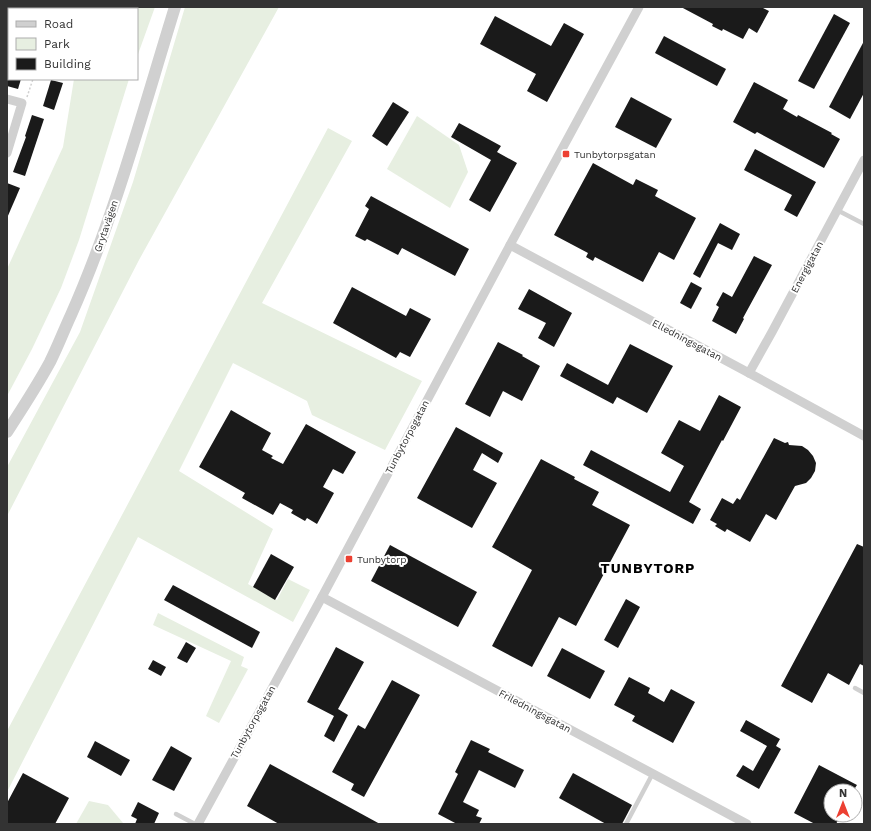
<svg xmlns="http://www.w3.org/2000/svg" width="871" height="831" viewBox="0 0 871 831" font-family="'Work Sans',sans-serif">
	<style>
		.green { fill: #e7efe1 }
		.building { fill: #1a1a1a }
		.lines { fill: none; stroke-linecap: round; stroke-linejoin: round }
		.path { stroke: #d0d0d0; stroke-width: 1.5; stroke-dasharray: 2 2; stroke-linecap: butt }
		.service { stroke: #d0d0d0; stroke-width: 4.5 }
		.minor { stroke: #d0d0d0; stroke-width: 9 }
		.tertiary { stroke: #d0d0d0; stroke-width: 12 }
		.poi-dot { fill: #ec4032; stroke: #fff; stroke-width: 1.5 }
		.labels { text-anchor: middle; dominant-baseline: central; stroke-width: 4; stroke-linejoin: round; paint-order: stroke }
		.poi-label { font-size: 10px; fill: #333; stroke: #fff; text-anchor: start }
		.street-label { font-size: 10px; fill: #333; stroke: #fff }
		.district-label { font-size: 14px; font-weight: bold; letter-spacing: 1px; fill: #000; stroke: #fff }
	</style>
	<rect width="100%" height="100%" fill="#fff"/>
	<g class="green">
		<path d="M7,7H155L137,57V9H9V47L7,46Z"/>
		<path d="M185,7H279L139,260L7,516V467L80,332L133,182Z"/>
		<path d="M74,79H129L79,240L61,288L32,349L7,396V269L63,147Z"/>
		<path d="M417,116L459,145L468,172L450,208L387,169Z"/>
		<path d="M328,128L352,141L262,303L422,381L385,450L312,415L307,401L233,363L179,471L273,529L248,584L277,600L288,579L310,590L293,622L138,537L7,792V731Z"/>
		<path d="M158,613L244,657L241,666L248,669L219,723L206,716L231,661L153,625Z"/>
		<path d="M89,801L108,805L123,823V824H76Z"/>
	</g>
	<g class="building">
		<path d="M681,7H761L769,11L757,33L749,28L743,39L723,29L722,31L712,26L713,24Z"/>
		<path d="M834,14L850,23L814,89L798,81Z"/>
		<path d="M495,16L551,46L564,23L584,34L547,102L527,91L536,74L480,44Z"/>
		<path d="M664,36L726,69L717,86L655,53Z"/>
		<path d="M864,41V93L850,119L829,107Z"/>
		<path d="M7,79H21L18,89L7,86Z"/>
		<path d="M51,80L63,83L54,110L43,106Z"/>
		<path d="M754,82L788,100L783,109L797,117L798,115L832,133L831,134L840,139L824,168L757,132L755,134L733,122Z"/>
		<path d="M631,97L672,119L656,148L615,127Z"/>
		<path d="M393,102L409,112L387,146L372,136Z"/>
		<path d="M32,115L44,119L25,176L13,172L26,137L25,136Z"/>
		<path d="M459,123L501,146L497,152L517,163L490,212L469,200L491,160L451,137Z"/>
		<path d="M755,149L816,182L797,217L784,210L792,195L744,170Z"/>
		<path d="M593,163L633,185L636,179L658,190L655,196L696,218L674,260L659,252L643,282L595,257L593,261L586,257L588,253L554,235Z"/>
		<path d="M7,183L20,188L7,218Z"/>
		<path d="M371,196L469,249L455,276L402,248L398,255L367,239L365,241L355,236L369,209L365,206Z"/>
		<path d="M720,223L740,234L732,250L718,243L700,278L693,274Z"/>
		<path d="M754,256L772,265L743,318L744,319L736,334L712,321L719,307L716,305L723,292L732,297Z"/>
		<path d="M691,282L702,288L691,309L680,303Z"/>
		<path d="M352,287L406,316L410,308L431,319L410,357L400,352L396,358L333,323Z"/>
		<path d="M529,289L572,313L554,347L538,338L546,323L518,309Z"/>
		<path d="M498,342L523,355L522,356L540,366L522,401L503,391L490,417L465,404Z"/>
		<path d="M630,344L673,366L647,413L617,397L613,404L560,376L567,363L608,385Z"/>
		<path d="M719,395L741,407L723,441L722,440L689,502L701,509L693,524L583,465L591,450L670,492L684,466L661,453L679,420L700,431Z"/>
		<path d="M231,410L271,433L262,450L273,456L271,458L283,464L306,424L356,452L343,474L333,469L323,487L334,493L317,524L307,518L305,521L291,513L293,510L280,503L273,515L242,498L245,493L199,467Z"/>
		<path d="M456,427L503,453L498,463L482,453L473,470L497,483L472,528L417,498Z"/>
		<path d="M774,438L785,443L788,442L789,445L802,446L808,450L813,456L816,463L815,471L811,478L806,483L795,486L776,520L766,514L750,542L727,529L725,532L715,526L717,524L710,520L722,498L733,504L737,498L740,500Z"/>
		<path d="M541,459L575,477L574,479L599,492L592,505L630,525L576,626L559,617L532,667L492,646L532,570L492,547Z"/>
		<path d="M857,544L864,547V666L860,664L849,685L828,673L812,703L781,686Z"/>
		<path d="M390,545L477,592L458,627L371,581Z"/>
		<path d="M271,554L294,567L275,600L253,587Z"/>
		<path d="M173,585L260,632L252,648L164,600Z"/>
		<path d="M626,599L640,607L618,648L604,640Z"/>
		<path d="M186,642L196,648L187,663L177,658Z"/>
		<path d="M336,647L364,662L338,709L348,715L334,742L324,736L334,716L307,702Z"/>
		<path d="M562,648L605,671L590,699L547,676Z"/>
		<path d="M153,660L166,667L161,676L148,669Z"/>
		<path d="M629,677L650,688L648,693L664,702L671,689L695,702L673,743L632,721L635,716L614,705Z"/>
		<path d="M392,680L420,695L364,797L351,790L354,784L332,772L358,725L365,729Z"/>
		<path d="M746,720L780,739L776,746L781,749L759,789L736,776L743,765L753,771L767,746L740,731Z"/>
		<path d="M471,740L490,749L488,752L524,770L515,788L479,770L463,802L479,810L476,816L482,818L479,824H457L438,814L458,774L455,772Z"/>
		<path d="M95,741L130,760L121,776L87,757Z"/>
		<path d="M171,746L192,758L174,791L152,780Z"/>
		<path d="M270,764L380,824H279L247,806Z"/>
		<path d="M819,765L857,785L853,791H831V815H841L836,824H815L794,813Z"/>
		<path d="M23,773L69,798L55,824H7V803Z"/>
		<path d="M573,773L632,805L622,824H606L559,798Z"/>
		<path d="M138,802L159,813L154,824H135L137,819L131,816Z"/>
	</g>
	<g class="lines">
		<g class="path">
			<path d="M89,9L92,7"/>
			<path d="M27,97L33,79"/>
		</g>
		<g class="service">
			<path d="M837,210L864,224"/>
			<path d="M855,688L864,693"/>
			<path d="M176,814L195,824"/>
			<path d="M626,824L653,773"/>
		</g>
		<g class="minor">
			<path d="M7,99L22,103L7,153"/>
			<path d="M510,245L749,373L864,436"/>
			<path d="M749,373L772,332L864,160"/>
			<path d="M322,597L747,824"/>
			<path d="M198,824L322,597L510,245L639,7"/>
		</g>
		<path class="tertiary" d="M7,432C22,409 37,386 50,362C58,346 64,330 71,315C115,216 143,110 175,7"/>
	</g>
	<g class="poi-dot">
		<rect x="562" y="150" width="8" height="8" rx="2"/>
		<rect x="345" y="555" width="8" height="8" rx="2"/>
	</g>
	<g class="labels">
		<g class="poi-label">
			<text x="574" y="154">Tunbytorpsgatan</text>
			<text x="357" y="559">Tunbytorp</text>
		</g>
		<g class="street-label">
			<text transform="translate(106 226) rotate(-71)">Grytavägen</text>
			<text transform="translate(807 267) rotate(-62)">Energigatan</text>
			<text transform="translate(687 340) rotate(28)">Elledningsgatan</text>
			<text transform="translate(407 437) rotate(-62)">Tunbytorpsgatan</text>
			<text transform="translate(535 711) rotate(28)">Friledningsgatan</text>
			<text transform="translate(253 722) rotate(-61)">Tunbytorpsgatan</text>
		</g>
		<g class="district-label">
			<text x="648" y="568">TUNBYTORP</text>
		</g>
	</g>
	<rect width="871" height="831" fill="none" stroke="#333333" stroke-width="16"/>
	<rect x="8" y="8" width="130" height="72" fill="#ffffff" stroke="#adadad"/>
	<rect x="16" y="21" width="20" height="6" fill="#d0d0d0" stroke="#adadad"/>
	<text x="44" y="28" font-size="12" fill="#333333">Road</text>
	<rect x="16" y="38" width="20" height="12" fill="#e7efe1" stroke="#adadad"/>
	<text x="44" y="48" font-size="12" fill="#333333">Park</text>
	<rect x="16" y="58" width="20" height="12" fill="#1a1a1a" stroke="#adadad"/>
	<text x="44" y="68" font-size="12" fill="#333333">Building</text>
	<g transform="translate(843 803)"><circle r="19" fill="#ffffff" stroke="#adadad"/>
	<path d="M0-3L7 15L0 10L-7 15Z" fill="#ec4032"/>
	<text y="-6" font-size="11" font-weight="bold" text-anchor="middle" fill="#333333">N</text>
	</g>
</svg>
